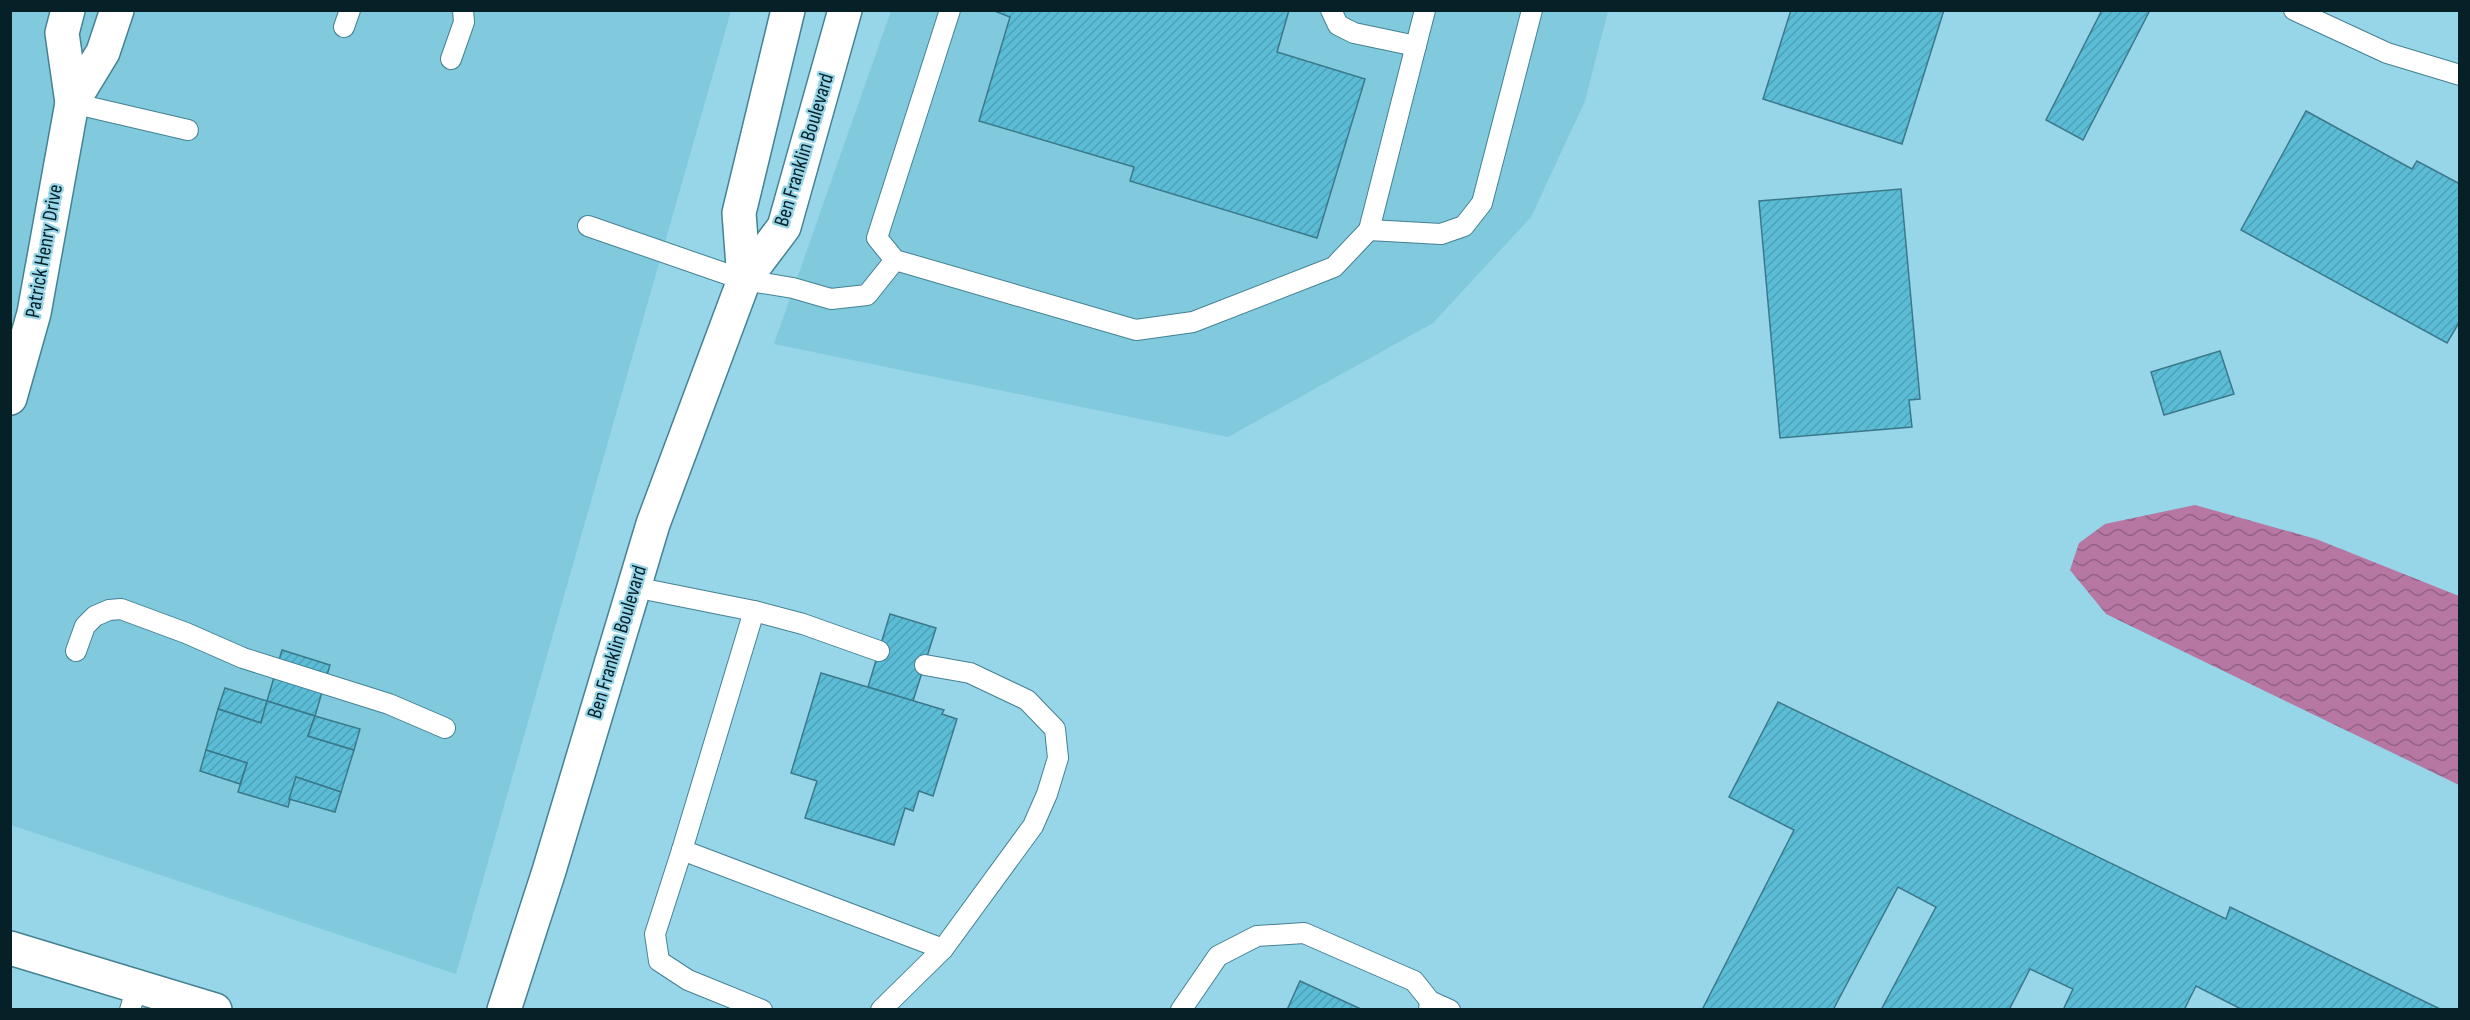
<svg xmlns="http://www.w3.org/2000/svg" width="2470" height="1020" viewBox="0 0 2470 1020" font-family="'Sofia Sans Condensed',sans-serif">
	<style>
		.built { fill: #81c9dd }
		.water { fill: url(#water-waves) }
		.building { fill: url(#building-hatch); stroke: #3b798a; stroke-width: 1.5 }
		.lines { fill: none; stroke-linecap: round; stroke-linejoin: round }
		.service-casing { stroke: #448293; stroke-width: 22 }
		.minor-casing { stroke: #448293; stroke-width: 36 }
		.tertiary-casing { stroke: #448293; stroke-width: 36 }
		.service { stroke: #fff; stroke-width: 20 }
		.minor { stroke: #fff; stroke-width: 33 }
		.tertiary { stroke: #fff; stroke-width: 33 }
		.labels { text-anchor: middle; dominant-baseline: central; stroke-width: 4.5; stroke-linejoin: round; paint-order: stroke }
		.street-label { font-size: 21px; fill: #052027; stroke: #97d5e8 }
	</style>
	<defs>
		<pattern id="water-waves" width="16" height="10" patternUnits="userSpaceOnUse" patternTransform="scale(1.5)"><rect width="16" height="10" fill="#b677a3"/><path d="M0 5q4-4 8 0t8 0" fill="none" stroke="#926185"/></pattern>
		<pattern id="building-hatch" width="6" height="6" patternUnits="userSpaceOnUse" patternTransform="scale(1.5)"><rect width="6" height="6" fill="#5bbcd6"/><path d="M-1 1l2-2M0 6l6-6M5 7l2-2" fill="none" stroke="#4ea1b8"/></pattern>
	</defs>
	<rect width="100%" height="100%" fill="#97d5e8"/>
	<g class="built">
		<path d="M11,11H731L456,974L11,825Z"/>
		<path d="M891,11H1608L1585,101L1531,217L1433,323L1228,437L774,344Z"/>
	</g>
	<path class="water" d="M2195,505L2316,539L2459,596V785L2106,614L2070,570L2079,543L2105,524Z"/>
	<g class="building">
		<path d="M1289,10L1277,52L1365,79L1317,238L1130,181L1134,167L979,121L1010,17L992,10Z"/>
		<path d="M1791,10H1944L1902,144L1763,99Z"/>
		<path d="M2102,10H2150L2083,140L2046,120Z"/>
		<path d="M2306,111L2412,169L2417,161L2460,184V321L2447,343L2241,230Z"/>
		<path d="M1901,189L1920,399L1909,400L1912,427L1780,438L1759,201Z"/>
		<path d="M2220,351L2234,394L2164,415L2151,372Z"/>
		<path d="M890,614L936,628L913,701L868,687Z"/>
		<path d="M282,650L330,665L315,716L267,701Z"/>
		<path d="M821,673L944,710L942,714L957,719L933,796L919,791L913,811L905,808L894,845L805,818L817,781L791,773Z"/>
		<path d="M225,688L267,701L261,723L218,709Z"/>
		<path d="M267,701L315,716L308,736L354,750L341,792L296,777L288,807L238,792L247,763L206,750L218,709L261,723Z"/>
		<path d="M1778,702L2226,919L2230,907L2442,1010H2243L2196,986L2184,1010H2063L2073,989L2030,969L2009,1010H1881L1936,907L1898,887L1833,1010H1702L1794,830L1729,797Z"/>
		<path d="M315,716L360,729L354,750L308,736Z"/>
		<path d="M206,750L247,763L240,784L200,771Z"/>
		<path d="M296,777L341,792L335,812L289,799Z"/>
		<path d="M1300,981L1363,1010H1287Z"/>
	</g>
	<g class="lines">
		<defs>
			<g id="service">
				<path d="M950,10L877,238L895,260L1136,330L1193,322L1334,267L1369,230L1425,10"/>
				<path d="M1331,10L1338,25L1354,33L1416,46"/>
				<path d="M2294,10L2387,53L2460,75"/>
				<path d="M344,27L350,10"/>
				<path d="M451,59L464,22L463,10"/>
				<path d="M72,103L188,130"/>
				<path d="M588,226L744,280L793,288L831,299L867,295L895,260"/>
				<path d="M1369,230L1441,234L1464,226L1482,203L1532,10"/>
				<path d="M634,587L754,611L803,624L879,651"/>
				<path d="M754,611L682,850L943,949"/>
				<path d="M76,651L85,626L95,616L109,610L121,609L186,633L243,658L389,704L445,728"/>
				<path d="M682,850L655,934L659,961L688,980L762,1010"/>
				<path d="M1430,1001L1450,1010"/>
				<path d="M130,1010L137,986"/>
				<path d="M881,1010L943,949L1033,826L1047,794L1058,758L1055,729L1027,700L970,673L925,665"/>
				<path d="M1181,1010L1218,956L1257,936L1304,933L1414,981L1430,1001L1429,1010"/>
			</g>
			<g id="minor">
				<path d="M72,103L103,52L117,10"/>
				<path d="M10,398L34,313L72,103L62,33L68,10"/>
			</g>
			<g id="tertiary">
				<path d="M744,280L739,213L788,10"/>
				<path d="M10,948L215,1010"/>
				<path d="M504,1010L549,871L653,524L744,280L784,227L845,10"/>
			</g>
		</defs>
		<use href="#service" class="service-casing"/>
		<use href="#minor" class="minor-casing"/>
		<use href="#tertiary" class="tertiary-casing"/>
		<use href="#service" class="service"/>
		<use href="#minor" class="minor"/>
		<use href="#tertiary" class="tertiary"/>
	</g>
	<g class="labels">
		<g class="street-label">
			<text transform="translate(804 150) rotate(-73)">Ben Franklin Boulevard</text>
			<text transform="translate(44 251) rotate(-80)">Patrick Henry Drive</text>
			<text transform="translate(617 642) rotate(-73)">Ben Franklin Boulevard</text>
		</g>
	</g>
	<rect width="2470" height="1020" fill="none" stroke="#052027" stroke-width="24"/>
</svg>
